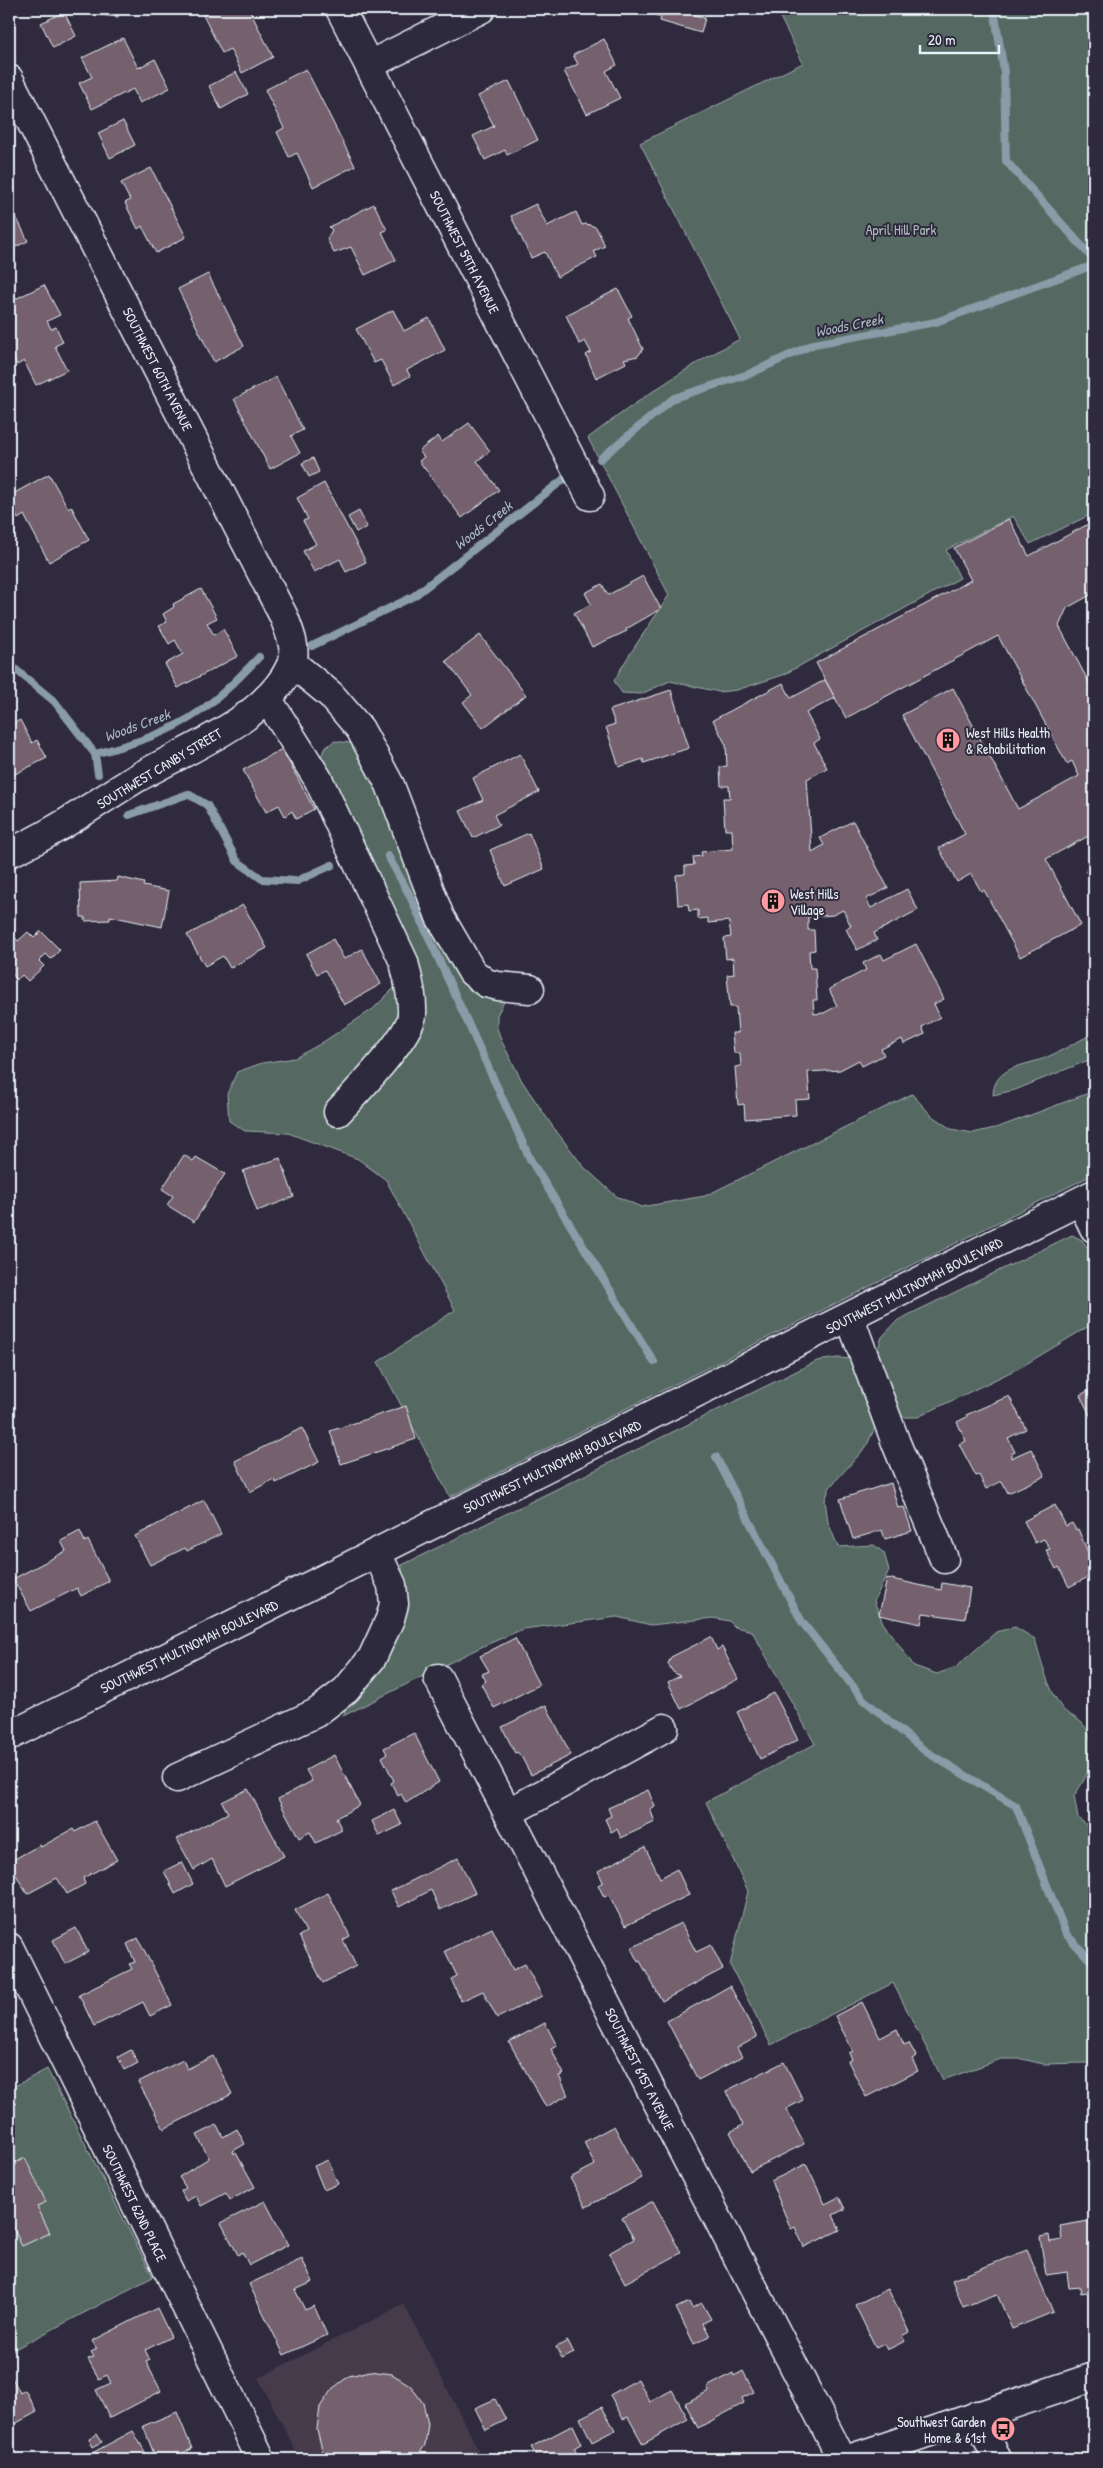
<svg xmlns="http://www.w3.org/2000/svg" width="1103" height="2468" viewBox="0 0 1103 2468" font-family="'Patrick Hand',sans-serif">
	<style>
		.built { fill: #443a4b }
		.green { fill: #556962; stroke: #9eadad }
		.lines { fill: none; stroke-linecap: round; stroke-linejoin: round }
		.stream { stroke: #899ca8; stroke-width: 8 }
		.building { fill: #75616d; stroke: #e8f1f8 }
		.minor-casing { stroke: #e8f1f8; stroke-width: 31 }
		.major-casing { stroke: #e8f1f8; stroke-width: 31 }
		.minor { stroke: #2f2a3d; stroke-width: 28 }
		.major { stroke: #2f2a3d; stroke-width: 28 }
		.labels { text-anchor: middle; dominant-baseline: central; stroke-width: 4; stroke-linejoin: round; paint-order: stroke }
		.park-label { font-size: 14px; fill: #adbbbc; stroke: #2f2a3d }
		.street-label { font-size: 14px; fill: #e8f1f8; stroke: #2f2a3d }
		.poi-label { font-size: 14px; fill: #e8f1f8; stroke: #2f2a3d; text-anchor: start }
		.water-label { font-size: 15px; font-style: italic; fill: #a9b8c2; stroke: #2f2a3d }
	</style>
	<rect width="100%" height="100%" fill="#2f2a3d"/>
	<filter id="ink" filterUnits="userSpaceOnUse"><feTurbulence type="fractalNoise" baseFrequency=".02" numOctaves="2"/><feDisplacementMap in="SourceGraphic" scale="10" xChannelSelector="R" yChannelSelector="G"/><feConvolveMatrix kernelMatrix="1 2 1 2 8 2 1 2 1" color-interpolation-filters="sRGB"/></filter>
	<g filter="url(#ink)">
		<path class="built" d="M404,2304L483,2459H300L258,2378Z"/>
		<g class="green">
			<path d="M776,9H1094V513L1030,544L1013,516L946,550L960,578L783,675L737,690L719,692L670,681L641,694L622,693L614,681C630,651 651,624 669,595L588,438C637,401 686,367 740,339L640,143L803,63Z"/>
			<path d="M334,741L350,743L368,759L442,951L463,978L505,1000L497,1015V1028L502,1042L522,1081L553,1127L584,1167L616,1196L641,1207L705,1196L912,1094L932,1116L951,1129L973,1133L999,1127L1094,1091V1174L450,1497L378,1362L455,1310L386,1180L358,1159L288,1133L245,1131L229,1121L227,1094L237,1072L262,1063L295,1058L320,1044L373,1009L413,969L320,760L324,749Z"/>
			<path d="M1094,1033V1058L1015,1090L993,1095C994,1066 1025,1066 1045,1058C1062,1051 1078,1041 1094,1033Z"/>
			<path d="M1072,1235L1082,1240L1094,1257V1323L1021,1367L918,1417H904L894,1410L875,1356L882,1337L898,1320Z"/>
			<path d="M837,1358L853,1359L878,1421L866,1447L830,1487L825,1500L828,1522L838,1547L874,1545L884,1553L889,1570L874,1601L883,1623L914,1666L937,1674L956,1667L996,1632L1015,1627L1035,1639C1042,1663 1047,1686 1061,1707C1066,1714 1076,1717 1082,1723C1103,1747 1089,1774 1074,1796L1078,1818L1094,1831V2065L1085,2063L1043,2064L1022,2059H1001L943,2080L893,1983L771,2045L730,1965L748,1891L706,1802L815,1744L752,1631L735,1627L729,1621L713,1618L651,1625L617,1617L523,1629L479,1648L343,1716L352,1695L402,1605V1565L817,1361Z"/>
			<path d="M47,2069L153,2277L9,2352V2089Z"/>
		</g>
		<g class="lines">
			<g class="stream">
				<path d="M994,9L1004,72L1006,161L1094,260"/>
				<path d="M600,459L674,398L749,374L814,344L936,322L1094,265"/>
				<path d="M312,646L414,596L564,479"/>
				<path d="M9,664L55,702L95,754C123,746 153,738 179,724C209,709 236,681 259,657"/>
				<path d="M95,754L98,774"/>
				<path d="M129,815L188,794L207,805L237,861L262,879L297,881L332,865"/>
				<path d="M388,856L409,894L530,1159L654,1362"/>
				<path d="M716,1457L802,1622L863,1699L925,1751L1016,1806L1066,1934L1094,1964"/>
			</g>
		</g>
		<g class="building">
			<path d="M81,9H119L118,17L81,13Z"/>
			<path d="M200,9H249L273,57L242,73L230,49L222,53Z"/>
			<path d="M638,9H696L695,15L705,18L701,33L660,21L661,17Z"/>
			<path d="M64,12L76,36L53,48L41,23Z"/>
			<path d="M123,38L138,68L155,59L170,88L140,103L133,89L92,109L79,83L92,77L82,58Z"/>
			<path d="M604,39L617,65L606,71L620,98L587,114L564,71L578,64L573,55Z"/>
			<path d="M306,69L355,166L313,187L297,153L289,157L277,132L284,128L265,90Z"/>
			<path d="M236,72L248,94L221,109L209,86Z"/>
			<path d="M509,81L538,140L507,155L505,150L485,160L473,136L494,126L478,96Z"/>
			<path d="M123,121L135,145L110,158L98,133Z"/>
			<path d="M151,168L186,237L156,253L142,226L138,229L125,203L130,200L121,183Z"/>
			<path d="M9,202L28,241L9,250L13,259L9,261Z"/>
			<path d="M374,204L387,230L382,232L396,260L365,275L351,247L334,253L327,239L332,230L329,227Z"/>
			<path d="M536,204L547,226L576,212L582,225L586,224L596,227L605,246L594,251L597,257L557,277L545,252L531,258L511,216Z"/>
			<path d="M208,274L244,346L214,362L178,289Z"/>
			<path d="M44,285L60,315L47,321L51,329L56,327L63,342L55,346L67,370L36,385L24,361L17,365L9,348V302Z"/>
			<path d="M618,289L632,316L628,318L643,349L638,356L624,359L626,363L596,378L586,355L591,352L585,341L579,344L566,315Z"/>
			<path d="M393,310L404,331L429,318L445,350L407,370L410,376L394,385L381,360L374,363L356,329Z"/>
			<path d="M276,377L303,430L291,436L300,453L270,469L234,399Z"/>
			<path d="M469,423L490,451L477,461L499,490L462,518L419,461L424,457L419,451L438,436L442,442Z"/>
			<path d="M313,458L319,472L309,477L302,463Z"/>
			<path d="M49,474L68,508L71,506L89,540L49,562L24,515L18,519L9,502V496Z"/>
			<path d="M324,483L366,562L346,572L340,559L314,572L303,551L316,544L303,521L308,519L297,498Z"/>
			<path d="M359,511L367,527L356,532L348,517Z"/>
			<path d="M1009,519L1029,556L1094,521V593L1067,608L1059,626L1094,692V833L1046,859L1081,925L1020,957L984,890L981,891L971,874L957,882L939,848L965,834L902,715L953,688L1018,809L1079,776L1072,761L1067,764L998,636L846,718L816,663L971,580L954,548Z"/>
			<path d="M643,576L661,609L626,629L627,631L592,647L574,613L591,604L585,593L602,584L608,595Z"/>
			<path d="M201,589L217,618L207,623L214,635L223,629L238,656L178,688L165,664L183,654L175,640L169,644L159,626L167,622L163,614L174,607L173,604Z"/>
			<path d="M480,635L526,695L483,728L463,702L472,695L446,661Z"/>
			<path d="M825,680L835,698L806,713L820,739L814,743L827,768L807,779L812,852L824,845L820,838L853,821L888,888L866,899L871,908L907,889L918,910L874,933L877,940L857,950L846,929L851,926L843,910L833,915L808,917V930H814L815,950L809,951L810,968H815L817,1000H813L814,1014L824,1013L837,1006L829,989L866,970L863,963L881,954L884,960L916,944L944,999L934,1004L940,1017L922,1027L925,1034L904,1044L902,1039L881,1049L884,1055L862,1066L859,1060L840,1070L808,1072L810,1099L795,1100L796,1115L745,1119L744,1104L738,1105L735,1067L741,1066L740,1053H734L732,1033H738L736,1007H730L727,975L734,974L733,958L726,959L724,938L731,937L729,921L708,923V918L698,919V910L689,911L688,904L678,905L676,875L685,874V866L694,865L693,857L702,856L701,852L733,849L732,830H725L723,798H730L729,786H721L720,767L727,766L726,745L713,720L783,683L791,698Z"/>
			<path d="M671,690L689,748L644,763L643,759L619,767L606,727L615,724L610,710Z"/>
			<path d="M20,720L32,743L37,740L47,758L13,775L9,766V726Z"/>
			<path d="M282,749L314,809L296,819L292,811L285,816L279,805L266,812L243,770Z"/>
			<path d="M520,754L539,792L494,815L499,825L473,838L460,811L483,800L473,778Z"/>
			<path d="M529,833L544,869L505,886L490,850Z"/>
			<path d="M1094,850V874L1086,872Z"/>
			<path d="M118,877L144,883L143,886L169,891L162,927L110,916V920L85,921V917H81L80,883L117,881Z"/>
			<path d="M243,905L267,948L230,968L223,956L205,966L187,935Z"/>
			<path d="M9,931L18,941L28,932L34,938L41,931L60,950L51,959L46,954L39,961L44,966L28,981L22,975L17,980L9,970Z"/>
			<path d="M333,939L344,959L362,949L381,984L344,1005L325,970L317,974L306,954Z"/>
			<path d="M184,1155L193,1161L196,1157L225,1174L194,1222L167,1205L173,1196L162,1189Z"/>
			<path d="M280,1158L294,1197L257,1211L243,1171Z"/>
			<path d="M1094,1388V1423L1080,1395Z"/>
			<path d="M1009,1396L1026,1429L1008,1438L1015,1452L1011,1454V1458L1031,1449L1045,1476L1008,1493L1002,1481L986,1489L979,1475L976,1476L959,1444L966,1441L957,1422L967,1417L966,1415Z"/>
			<path d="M406,1406L416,1439L341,1464L330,1431Z"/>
			<path d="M302,1428L319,1462L276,1483L274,1479L250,1492L235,1461Z"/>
			<path d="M891,1483L898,1508L904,1507L912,1531L885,1539L882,1530L853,1539L840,1499Z"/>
			<path d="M204,1500L221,1534L187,1551L185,1548L150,1565L135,1536Z"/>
			<path d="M1055,1505L1066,1526L1072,1523L1076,1530L1078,1529L1094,1566V1574L1069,1587L1059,1567L1056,1569L1046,1550L1050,1549L1044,1539L1035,1543L1024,1521Z"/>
			<path d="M80,1531L85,1542L88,1540L109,1581L81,1596L77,1588L31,1611L13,1579L66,1551L61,1541Z"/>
			<path d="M887,1578L941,1590L942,1583L970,1588L965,1619L923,1613L921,1624L879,1615Z"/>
			<path d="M711,1637L717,1650L722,1647L738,1679L681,1709L668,1682L680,1676L673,1672L668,1664L671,1657Z"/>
			<path d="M515,1638L539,1685L494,1708L481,1684L486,1681L482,1674L489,1671L480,1656Z"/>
			<path d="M774,1693L798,1740L760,1759L737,1712Z"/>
			<path d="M546,1705L571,1755L531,1775L521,1756L517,1752L515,1753L502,1727Z"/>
			<path d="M414,1733L439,1782L406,1803L401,1794L398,1796L391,1783L394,1781L382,1757L387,1754L384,1748Z"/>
			<path d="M334,1755L360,1805L336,1818L342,1830L316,1843L310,1832L299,1838L278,1799L312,1781L306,1770Z"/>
			<path d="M248,1789L284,1856L225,1886L212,1859L194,1870L177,1839L228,1813L222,1802Z"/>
			<path d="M648,1790L655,1806L650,1809L655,1822L621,1838L617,1829L611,1832L605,1819L611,1816L608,1808Z"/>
			<path d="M394,1810L402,1825L379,1836L372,1821Z"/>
			<path d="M95,1821L117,1860L83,1878L85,1884L67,1894L57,1878L27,1894L9,1862L40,1845L41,1847L73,1829L75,1832Z"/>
			<path d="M645,1847L660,1878L677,1869L689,1895L625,1926L609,1895L604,1897L598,1885L603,1882L598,1871Z"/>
			<path d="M458,1858L475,1893L440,1910L431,1890L399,1907L391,1891Z"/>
			<path d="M182,1862L193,1884L175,1894L164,1871Z"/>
			<path d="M328,1893L350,1936L343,1940L356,1966L323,1983L299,1936L306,1932L295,1910Z"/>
			<path d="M681,1923L696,1952L711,1945L723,1969L662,2001L640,1961L638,1962L631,1948Z"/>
			<path d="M76,1928L88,1952L65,1964L53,1940Z"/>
			<path d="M492,1928L513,1970L525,1964L542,1996L497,2018L483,1991L461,2001L451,1979L457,1976L445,1951Z"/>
			<path d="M138,1938L172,2005L150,2016L143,2002L94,2026L79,1995L132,1969L129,1964L135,1962L127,1944Z"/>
			<path d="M730,1986L757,2037L737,2048L742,2057L698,2080L667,2021Z"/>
			<path d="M862,2002L880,2038L897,2029L904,2045L909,2043L916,2056L912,2059L918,2071L866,2097L848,2061L852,2059L849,2053L853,2051L835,2016Z"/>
			<path d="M545,2023L557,2046L551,2049L564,2074L559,2076L568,2095L546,2107L509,2042Z"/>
			<path d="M131,2050L138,2063L125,2070L118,2057Z"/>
			<path d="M213,2056L232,2094L164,2129L138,2082L183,2060L187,2069Z"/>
			<path d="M784,2062L803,2100L786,2109L804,2144L750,2171L730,2132L743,2125L726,2091Z"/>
			<path d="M217,2125L223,2137L237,2129L245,2144L233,2151L234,2154L236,2153L255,2187L230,2200L226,2193L201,2206L196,2196L186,2201L181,2191L186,2188L179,2177L209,2158L197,2135Z"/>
			<path d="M614,2126L642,2178L586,2207L570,2178L595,2165L584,2142Z"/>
			<path d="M25,2158L46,2202L37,2206L50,2233L22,2246L10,2221L13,2220L9,2211V2166Z"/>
			<path d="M328,2160L338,2184L324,2190L314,2166Z"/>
			<path d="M806,2164L825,2204L839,2197L845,2209L833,2215L840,2230L804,2247L795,2227L791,2229L771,2181Z"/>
			<path d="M265,2201L288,2245L249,2265L242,2252L238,2255L221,2223Z"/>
			<path d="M653,2201L681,2253L625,2283L609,2253L634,2239L622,2218Z"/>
			<path d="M1094,2220V2291L1081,2293L1080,2287L1069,2288L1067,2272L1046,2275L1040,2237L1049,2235L1050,2242L1062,2240L1060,2226Z"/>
			<path d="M1027,2250L1053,2312L1012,2329L997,2294L963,2307L952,2280Z"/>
			<path d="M302,2259L313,2282L295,2290L305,2310L314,2306L327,2335L284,2355L249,2284Z"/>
			<path d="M888,2289L909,2332L902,2336L905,2341L887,2350L884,2344L876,2348L855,2305Z"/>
			<path d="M689,2302L692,2308L702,2303L711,2319L703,2323L710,2336L694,2344L676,2308Z"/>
			<path d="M157,2308L171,2337L145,2350L150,2360L146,2362L161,2391L110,2418L96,2390L111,2383L107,2375L99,2379L88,2359L94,2357L91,2352L97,2349L92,2341Z"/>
			<path d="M568,2341L574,2353L562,2359L556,2347Z"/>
			<path d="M370,2371L392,2374L410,2385L423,2403L428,2424L425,2445L416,2459H329L322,2450L317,2429L320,2407L332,2389L349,2376Z"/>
			<path d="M743,2371L754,2392L742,2398L744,2403L698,2428L685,2403L709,2391L707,2387L733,2373L734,2376Z"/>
			<path d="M9,2372L20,2393L25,2390L37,2412L9,2427Z"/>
			<path d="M638,2379L650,2402L672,2390L688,2419L643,2444L628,2417L623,2419L610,2395Z"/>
			<path d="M495,2399L506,2420L486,2430L475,2408Z"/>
			<path d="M602,2407L615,2430L592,2442L580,2418Z"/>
			<path d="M177,2412L192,2449L168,2459H156L143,2426Z"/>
			<path d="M573,2425L582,2444L574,2448L578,2456L571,2459H538L531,2447Z"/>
			<path d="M133,2431L149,2459H81Z"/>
			<path d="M97,2434L102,2442L93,2447L89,2439Z"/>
		</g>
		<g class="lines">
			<defs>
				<g id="minor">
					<path d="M340,9L590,496"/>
					<path d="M369,65L481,9"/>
					<path d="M9,79L284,617C289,631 298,650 291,665C267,720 186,749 137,778C94,804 55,833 9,853"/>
					<path d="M292,663L331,695L360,729L390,785L440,917L472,972L486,983L498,986L530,989"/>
					<path d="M267,698L318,779L404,962C408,979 413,997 412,1015C410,1036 354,1095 338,1112"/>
					<path d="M1081,1201L1094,1228"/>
					<path d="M850,1318L896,1443L944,1559"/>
					<path d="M438,1678L842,2459"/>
					<path d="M177,1778L316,1713L346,1690L372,1658L390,1619L394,1604L392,1585L377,1553"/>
					<path d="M508,1813L664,1728"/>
					<path d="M9,1947L261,2459"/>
					<path d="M977,2415L997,2459"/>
					<path d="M849,2459L1094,2377"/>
				</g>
				<path id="major" d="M9,1736L1094,1194"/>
			</defs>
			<use href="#minor" class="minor-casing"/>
			<use href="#major" class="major-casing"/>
			<use href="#minor" class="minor"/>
			<use href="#major" class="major"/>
		</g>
	</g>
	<defs>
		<symbol id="building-disc" viewBox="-11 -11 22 22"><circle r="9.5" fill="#ff9aa2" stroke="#2f2a3d"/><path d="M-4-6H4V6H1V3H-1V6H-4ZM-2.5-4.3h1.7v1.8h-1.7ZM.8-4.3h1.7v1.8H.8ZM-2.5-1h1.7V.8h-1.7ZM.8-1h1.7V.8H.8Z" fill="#111"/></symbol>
		<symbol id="bus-disc" viewBox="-11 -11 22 22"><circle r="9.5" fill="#ff9aa2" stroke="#2f2a3d"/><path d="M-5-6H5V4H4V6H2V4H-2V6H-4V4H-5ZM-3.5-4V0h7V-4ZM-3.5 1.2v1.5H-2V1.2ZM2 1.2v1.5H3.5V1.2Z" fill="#111"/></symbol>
	</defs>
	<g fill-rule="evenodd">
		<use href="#building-disc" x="934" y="726" width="28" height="28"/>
		<use href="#building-disc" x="759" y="887" width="28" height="28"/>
		<use href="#bus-disc" x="989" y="2415" width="28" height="28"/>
	</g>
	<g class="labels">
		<g class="park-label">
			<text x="901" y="229">April Hill Park</text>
		</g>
		<g class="street-label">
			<text transform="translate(465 252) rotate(63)">SOUTHWEST 59TH AVENUE</text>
			<text transform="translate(158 369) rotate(63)">SOUTHWEST 60TH AVENUE</text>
			<text transform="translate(159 768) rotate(-31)">SOUTHWEST CANBY STREET</text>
			<text transform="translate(914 1285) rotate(-27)">SOUTHWEST MULTNOMAH BOULEVARD</text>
			<text transform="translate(552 1466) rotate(-26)">SOUTHWEST MULTNOMAH BOULEVARD</text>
			<text transform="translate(189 1646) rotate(-26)">SOUTHWEST MULTNOMAH BOULEVARD</text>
			<text transform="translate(640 2069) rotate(63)">SOUTHWEST 61ST AVENUE</text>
			<text transform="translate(135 2203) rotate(64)">SOUTHWEST 62ND PLACE</text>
		</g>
		<g class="poi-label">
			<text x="966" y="732">West Hills Health<tspan x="966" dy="16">&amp; Rehabilitation</tspan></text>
			<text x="790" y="893">West Hills<tspan x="790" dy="16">Village</tspan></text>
			<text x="986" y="2421" text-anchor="end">Southwest Garden<tspan x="986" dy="16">Home &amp; 61st</tspan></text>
		</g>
		<g class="water-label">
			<text transform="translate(849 325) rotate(-11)">Woods Creek</text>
			<text transform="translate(483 525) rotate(-38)">Woods Creek</text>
			<text transform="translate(137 725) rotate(-20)">Woods Creek</text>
		</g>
	</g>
	<rect width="1103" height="2468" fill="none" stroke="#2f2a3d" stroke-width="30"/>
	<rect x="15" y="15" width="1073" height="2438" fill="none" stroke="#e8f1f8" stroke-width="2" filter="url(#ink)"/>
	<path d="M920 45v8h79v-8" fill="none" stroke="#e8f1f8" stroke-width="2.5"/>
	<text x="928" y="45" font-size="15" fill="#e8f1f8" stroke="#2f2a3d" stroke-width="4" paint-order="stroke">20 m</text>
</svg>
